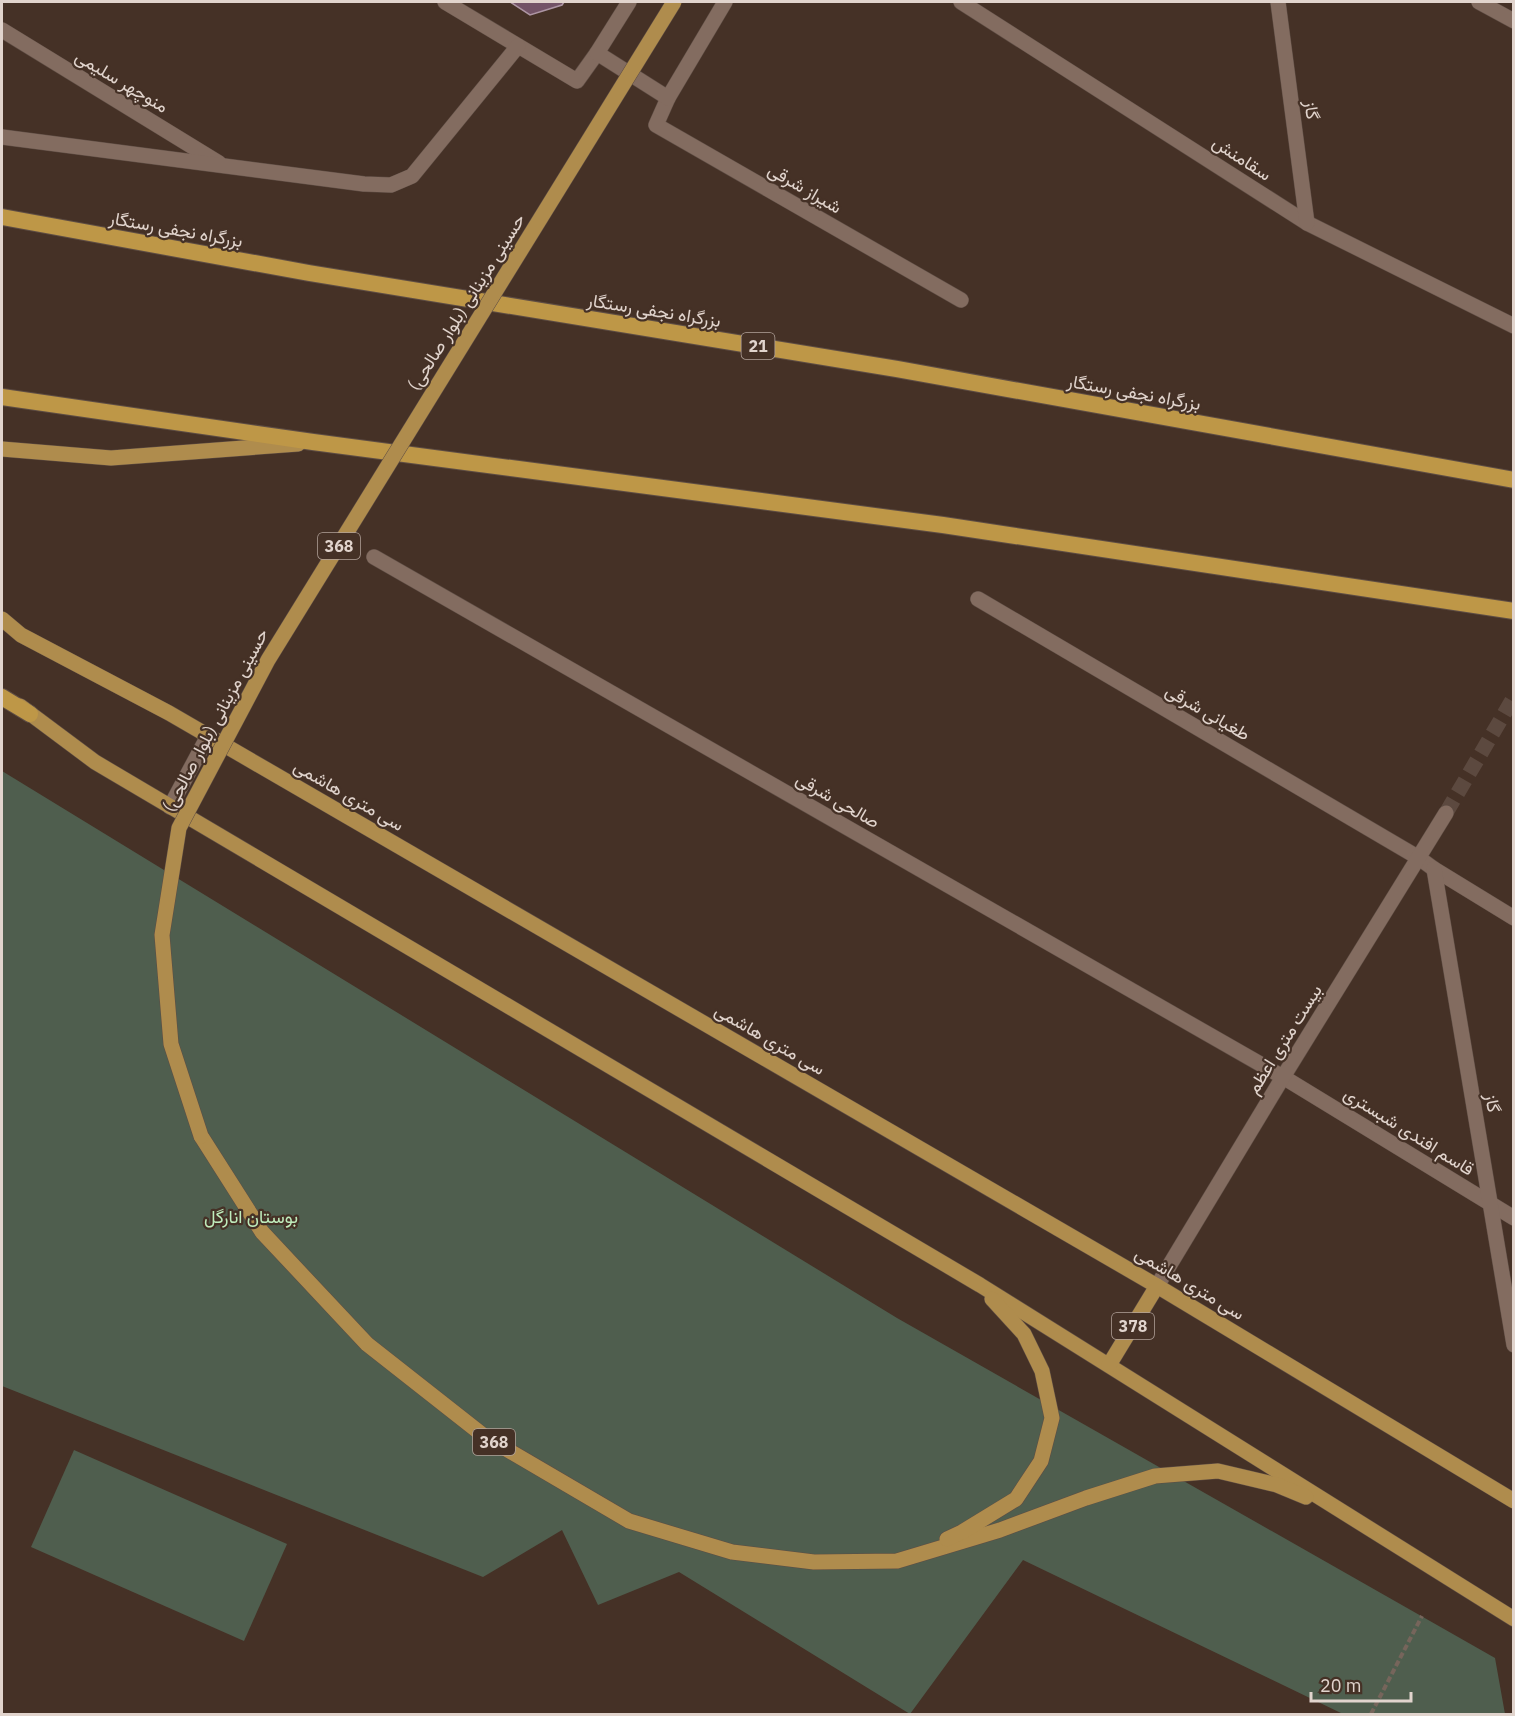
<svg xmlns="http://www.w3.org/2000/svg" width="1515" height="1716" viewBox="0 0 1515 1716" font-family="'IBM Plex Sans',Vazirmatn,sans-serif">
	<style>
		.green { fill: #4f5e4e }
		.building { fill: #735366; stroke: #ad95a3; stroke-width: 1.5 }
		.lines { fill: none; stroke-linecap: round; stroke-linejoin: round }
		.secondary-tunnel { stroke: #5c493f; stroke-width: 15; stroke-dasharray: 15 8; stroke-linecap: butt }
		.minor-casing { stroke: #5e4d44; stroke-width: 16 }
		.secondary-casing { stroke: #5e4d44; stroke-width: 16 }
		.primary-casing { stroke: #5e4d44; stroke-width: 16 }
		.trunk-casing { stroke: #5e4d44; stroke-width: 18 }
		.path { stroke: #76655b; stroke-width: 4; stroke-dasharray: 6 3; stroke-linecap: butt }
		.minor { stroke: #836c60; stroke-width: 15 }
		.secondary { stroke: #836c60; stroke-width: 15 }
		.primary { stroke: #af8c4d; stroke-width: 15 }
		.trunk { stroke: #be9747; stroke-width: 16 }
		.primary-bridge-casing { stroke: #5e4d44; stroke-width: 16; stroke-linecap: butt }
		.primary-bridge { stroke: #af8c4d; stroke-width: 15 }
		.labels { text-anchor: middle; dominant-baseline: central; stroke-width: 4.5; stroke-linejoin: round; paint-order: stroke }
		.shield { fill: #453126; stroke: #b2a39b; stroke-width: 1.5 }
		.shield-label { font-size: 16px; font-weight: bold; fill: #e1d4cd }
		.street-label { font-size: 18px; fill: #e1d4cd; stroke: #453126 }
		.park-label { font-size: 18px; fill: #bfecbc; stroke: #453126 }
	</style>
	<rect width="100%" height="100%" fill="#453126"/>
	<g class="green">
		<path d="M2,771L897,1318L1495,1658L1505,1714H1343L1023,1560L910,1714L679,1572L598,1605L562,1530L483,1577L2,1386Z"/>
		<path d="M74,1450L287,1544L244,1641L31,1547Z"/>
	</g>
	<path class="building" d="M510,2H564L562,5L530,15Z"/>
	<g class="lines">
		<path class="secondary-tunnel" d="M1446,813L1514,697"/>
		<defs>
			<g id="minor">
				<path d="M445,2L577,81L597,53"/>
				<path d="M961,2L1307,223L1514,326"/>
				<path d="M1278,2L1307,223"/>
				<path d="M1479,2L1514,21"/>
				<path d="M2,30L219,163"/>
				<path d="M668,98L656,125L961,300"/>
				<path d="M2,137L364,184L391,185L412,176L518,46"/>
				<path d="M374,557L1283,1077L1514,1218"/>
				<path d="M978,599L1419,858L1434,869L1514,918"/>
				<path d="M1434,869L1514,1345"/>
			</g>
			<g id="secondary">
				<path d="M629,2L597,53L668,98L725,2"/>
				<path d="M170,807L208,736"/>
				<path d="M1157,1286L1283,1077L1446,813"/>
			</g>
			<g id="primary">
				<path d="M2,449L111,458L298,444"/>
				<path d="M2,619L21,635L169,713L1157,1286L1514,1501"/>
				<path d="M20,706L95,762L980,1285L1514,1619"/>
				<path d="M201,1136L262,1232L367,1344L484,1436L629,1521L732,1552L814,1562L897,1561L1000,1530L1086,1498L1155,1476L1218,1471L1277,1485L1306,1497"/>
				<path d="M1109,1365L1157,1286"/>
				<path d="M947,1539L962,1532L1016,1499L1041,1461L1052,1418L1042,1371L1024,1334L992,1299"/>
			</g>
			<g id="trunk">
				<path d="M2,217L309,273L897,369L1514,480"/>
				<path d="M2,397L313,442L943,525L1514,611"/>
				<path d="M2,697L30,714"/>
			</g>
		</defs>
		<use href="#minor" class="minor-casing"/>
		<use href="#secondary" class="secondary-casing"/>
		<use href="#primary" class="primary-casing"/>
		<use href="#trunk" class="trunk-casing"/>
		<path class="path" d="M1371,1714L1422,1616"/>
		<use href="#minor" class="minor"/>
		<use href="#secondary" class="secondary"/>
		<use href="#primary" class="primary"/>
		<use href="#trunk" class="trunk"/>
		<defs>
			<path id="primary-bridge" d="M201,1136L171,1044L162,935L179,828L268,660L674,2"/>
		</defs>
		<use href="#primary-bridge" class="primary-bridge-casing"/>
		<use href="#primary-bridge" class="primary-bridge"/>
	</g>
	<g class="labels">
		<g class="shield">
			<rect x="741.5" y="333" width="33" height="26" rx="4.5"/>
			<rect x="318" y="533" width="42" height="26" rx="4.5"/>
			<rect x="1112" y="1313" width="42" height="26" rx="4.5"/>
			<rect x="473" y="1429" width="42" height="26" rx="4.5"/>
		</g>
		<g class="shield-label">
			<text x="758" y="346">21</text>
			<text x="339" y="546">368</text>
			<text x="1133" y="1326">378</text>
			<text x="494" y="1442">368</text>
		</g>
		<g class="street-label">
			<text transform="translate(122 81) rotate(31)">منوچهر سلیمی</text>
			<text transform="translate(1312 110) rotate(83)">گاز</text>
			<text transform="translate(1242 158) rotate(33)">سقامنش</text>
			<text transform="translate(805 188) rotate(30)">شیراز شرقی</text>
			<text transform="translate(176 229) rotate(10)">بزرگراه نجفی رستگار</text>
			<text transform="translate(466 302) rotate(-58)">حسینی مزینانی (بلوار صالحی)</text>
			<text transform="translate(654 310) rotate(9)">بزرگراه نجفی رستگار</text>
			<text transform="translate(1134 392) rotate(10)">بزرگراه نجفی رستگار</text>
			<text transform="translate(1208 712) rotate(30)">طغیانی شرقی</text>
			<text transform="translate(215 720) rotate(-62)">حسینی مزینانی (بلوار صالحی)</text>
			<text transform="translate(349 795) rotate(30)">سی متری هاشمی</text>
			<text transform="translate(838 800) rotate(30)">صالحی شرقی</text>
			<text transform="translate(770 1039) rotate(30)">سی متری هاشمی</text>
			<text transform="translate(1284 1039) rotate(-58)">بیست متری اعظم</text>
			<text transform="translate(1493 1103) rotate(80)">گاز</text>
			<text transform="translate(1409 1131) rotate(32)">قاسم افندی شبستری</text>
			<text transform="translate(1190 1283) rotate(31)">سی متری هاشمی</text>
		</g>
		<g class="park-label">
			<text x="251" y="1216">بوستان انارگل</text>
		</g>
	</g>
	<rect width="1515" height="1716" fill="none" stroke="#e1d4cd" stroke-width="6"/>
	<path d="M1311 1692v9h100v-9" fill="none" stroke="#e1d4cd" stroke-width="3"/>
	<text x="1320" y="1692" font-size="18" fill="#e1d4cd" stroke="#453126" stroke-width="4.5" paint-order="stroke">20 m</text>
</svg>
